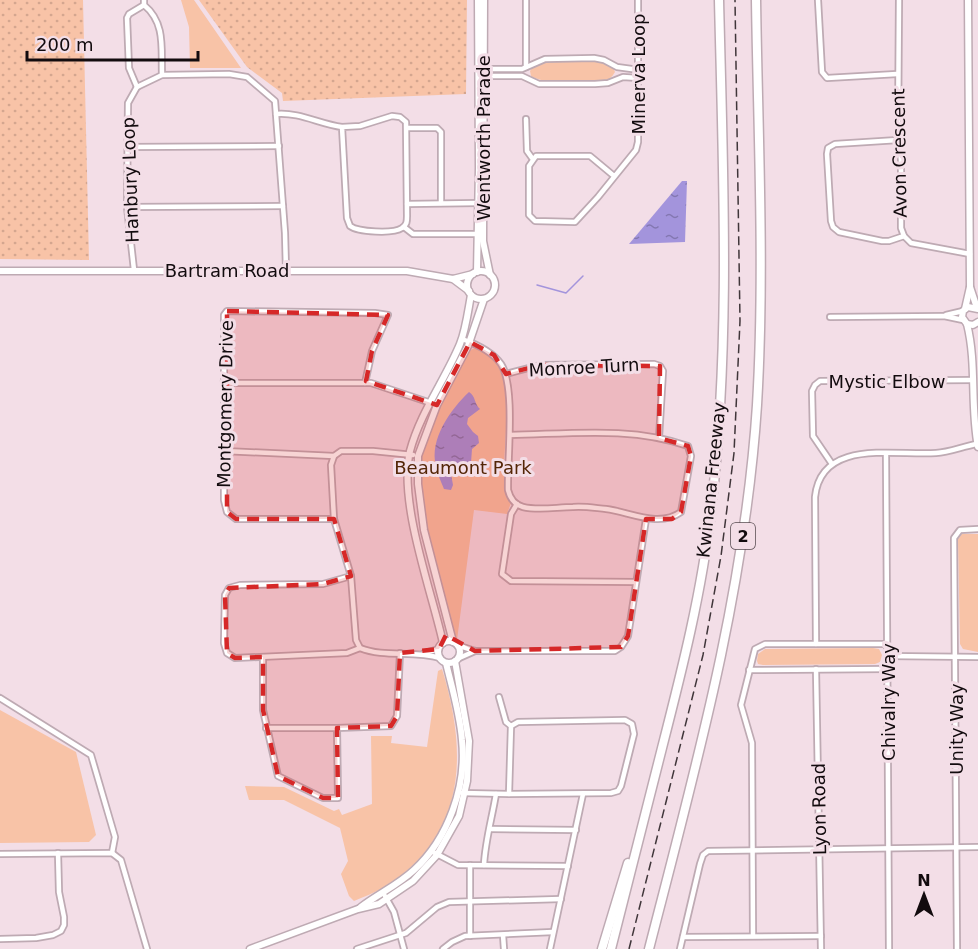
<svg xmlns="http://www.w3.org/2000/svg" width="978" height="949" viewBox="0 0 978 949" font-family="'DejaVu Sans',sans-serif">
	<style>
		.grass { fill: url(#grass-dots) }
		.park { fill: #f8c3a7 }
		.water { fill: url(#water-ripples) }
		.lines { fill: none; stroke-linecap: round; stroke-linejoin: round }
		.stream { stroke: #a394dc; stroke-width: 1.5 }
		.minor-casing { stroke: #beaab3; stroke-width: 8 }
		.tertiary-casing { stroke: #beaab3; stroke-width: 9 }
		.motorway-casing { stroke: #beaab3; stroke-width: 11 }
		.minor { stroke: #fff; stroke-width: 4.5 }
		.tertiary { stroke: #fff; stroke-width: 6 }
		.motorway { stroke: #fff; stroke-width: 8 }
		.rail { stroke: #40363a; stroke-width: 1.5; stroke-dasharray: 9 4.5; stroke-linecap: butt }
		.marked { fill: #d62828; fill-opacity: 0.2; stroke: #d62828; stroke-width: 4.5; stroke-dasharray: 12 8; stroke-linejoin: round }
		.labels { text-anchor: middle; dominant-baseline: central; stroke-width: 6; stroke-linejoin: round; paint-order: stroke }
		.shield { fill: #f3dee7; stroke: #564a4f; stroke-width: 1.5 }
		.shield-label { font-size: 16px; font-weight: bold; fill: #120b0e }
		.street-label { font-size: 18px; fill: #120b0e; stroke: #f3dee7 }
		.park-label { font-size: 18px; fill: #542607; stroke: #f3dee7 }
	</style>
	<defs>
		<pattern id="grass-dots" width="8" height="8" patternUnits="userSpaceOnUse" patternTransform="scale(1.5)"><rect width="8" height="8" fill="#f8c3a7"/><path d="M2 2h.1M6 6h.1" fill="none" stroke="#d4a68f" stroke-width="1.8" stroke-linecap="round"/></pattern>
		<pattern id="water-ripples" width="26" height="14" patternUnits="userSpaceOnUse" patternTransform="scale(1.5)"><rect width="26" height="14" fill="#a394dc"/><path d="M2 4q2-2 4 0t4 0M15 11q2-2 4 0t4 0" fill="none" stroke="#8377b1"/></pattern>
	</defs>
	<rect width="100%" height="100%" fill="#f3dee7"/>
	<g class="grass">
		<path d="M0,0H83L89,260L0,259Z"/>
		<path d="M199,0H467L466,94L283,101L282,93L247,67Z"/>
	</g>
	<g class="park">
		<path d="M181,0H194L241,68H190L189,27Z"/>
		<path d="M551,60H593L602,62L613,67L615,72C612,77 609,80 604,81C590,85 542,84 531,76L530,71L534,65Z"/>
		<path d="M476,348C525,364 499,448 505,486C506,493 509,497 511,503L507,514L474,510L457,640L453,635C440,583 415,513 421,460C424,433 439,407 451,384C457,373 463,350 476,348Z"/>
		<path d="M962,534H978V652L963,649L960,644L958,539Z"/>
		<path d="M873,648L879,649L882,655L880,662L875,664L763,665L758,664L757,661L758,654L765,649Z"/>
		<path d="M442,669C468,753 467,837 383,888C374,893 363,897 354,901L349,896L341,874L348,861L340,828L284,800H249L245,786L284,787L334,811L339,809L342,815L372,804L371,736H392L391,743L427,747L438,671Z"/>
		<path d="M0,710L76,752L96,835L89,842L0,843Z"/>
	</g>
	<g class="water">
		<path d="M682,181H687L685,242L629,244Z"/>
		<path d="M469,392C476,396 474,404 480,409L468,418L467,424L473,432L478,436L479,443L472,449L471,463L457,472L456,476L451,474L453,485L451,490L444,489C441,481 437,474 436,466C429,439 451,409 469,392Z"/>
	</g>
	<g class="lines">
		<path class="stream" d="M537,285L566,293L583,276"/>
		<defs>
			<g id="minor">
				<path d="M144,0V5C166,23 161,49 162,75"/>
				<path d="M526,0V67"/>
				<path d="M818,0L822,72L827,78L897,74"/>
				<path d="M899,0L898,136L901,160V228L904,236L911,243L970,254"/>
				<path d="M481,69H522L545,59L594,58L604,60L617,67L639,70"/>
				<path d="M481,76H522L539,84H595L608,83L623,77L638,78"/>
				<path d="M137,87L129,68L127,18L129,14L144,5"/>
				<path d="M276,114C300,112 319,124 342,127L347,218L350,226C358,232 393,234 402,228C407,225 407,221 407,216L406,122L400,117L392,116L360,126L342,127"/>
				<path d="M526,119L527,151L532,158"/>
				<path d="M407,128H437L441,132V203"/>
				<path d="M898,140L835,144L828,148L827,154L831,221L833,227L839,232L882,241H889L904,236"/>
				<path d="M127,147L279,146"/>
				<path d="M614,176L590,156H536L529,166V215L535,221L575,222L598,197L636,150L638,142V0"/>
				<path d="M407,204L478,203"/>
				<path d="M127,207L283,206"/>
				<path d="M404,227L413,234H478"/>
				<path d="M134,270L127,207L128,103L137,87L162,75L229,74L247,77L275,101L285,233L286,270"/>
				<path d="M946,315L963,311"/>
				<path d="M830,317L944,316L963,320"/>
				<path d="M462,339C476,344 492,351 501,364C516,387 507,461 508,490C510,498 515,505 523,507C539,511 557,507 573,507C584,506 595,508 606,509C630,512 659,528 681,512L691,456L688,446C632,426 569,434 510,435"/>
				<path d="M506,374L540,365L654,364L660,366L663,371L659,438"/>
				<path d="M223,383H371L437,405"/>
				<path d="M224,451L334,456"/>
				<path d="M886,454L889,949"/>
				<path d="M413,455L373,451H341L334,456L331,465L334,519L351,576L356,640L360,648C385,658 413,650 440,658"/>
				<path d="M832,464L813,436L812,391L815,385L820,381L973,380"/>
				<path d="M517,504L511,514L502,574L511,581L636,582"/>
				<path d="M334,519H236L227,512L224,500V315L227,311L375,313L388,315L372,351L365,383"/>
				<path d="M351,576L323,584L240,585L229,588L225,595L224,643L227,653L235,658L347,653L360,648"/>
				<path d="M816,644L815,497C821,438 895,456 936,453C950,452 964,446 977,444"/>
				<path d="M457,645L475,651H615L621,647L628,636L646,519"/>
				<path d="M424,653L439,649"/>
				<path d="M887,656L978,657"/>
				<path d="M263,657V710L278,776L323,798H338L337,728"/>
				<path d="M457,659L475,651"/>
				<path d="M816,669L821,949"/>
				<path d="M749,670L887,669"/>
				<path d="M0,698L91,755L115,837L112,853"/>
				<path d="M266,728H337L391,726L397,716L400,653"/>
				<path d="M462,793L509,794L511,726L506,722L499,697"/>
				<path d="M509,794L611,793L618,791L621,786L634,734L632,724L625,720L518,722L511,726"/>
				<path d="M491,829L576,830"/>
				<path d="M431,851L458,865L568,866"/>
				<path d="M0,854L112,853L121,860L147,949"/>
				<path d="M470,865V936"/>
				<path d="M484,865C485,842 492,818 496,794"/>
				<path d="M385,896L394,912L404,949"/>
				<path d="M503,935L504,949"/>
				<path d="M753,936L752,743L741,705L755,649L765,644H887"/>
				<path d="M683,937L821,936"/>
				<path d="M0,939L36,938L53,935L61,931L64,925V917L59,892L58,853"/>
				<path d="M357,949L406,933L437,907L449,902L561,899"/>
				<path d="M443,949L452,942L465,936L553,932"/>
				<path d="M550,949L583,794"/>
				<path d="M680,949L700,864L703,855L708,851L978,847"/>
				<path d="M957,949L954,538L960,530L978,529"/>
			</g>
			<g id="tertiary">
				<path d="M484,0L483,241L490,275"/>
				<path d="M968,0L970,287L977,308"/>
				<path d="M0,271H407L453,279L469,291"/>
				<circle cx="481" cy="285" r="14"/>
				<path d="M477,272L479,168L478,0"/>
				<path d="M453,279L473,274"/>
				<path d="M965,309L970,287"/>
				<path d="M978,309L968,307L963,311L962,317L967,324L973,325L978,322"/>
				<path d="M967,324C977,364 970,406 978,447"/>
				<circle cx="449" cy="652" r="11"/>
				<path d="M453,642L424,530L418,484V456L437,405L468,346L484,299"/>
				<path d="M443,643C432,592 398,502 410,451C420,413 445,380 460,344C466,329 468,311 471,295"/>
				<path d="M361,907C378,894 398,885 414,870C448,839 467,786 462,740C460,714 452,688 446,663"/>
				<path d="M250,949L358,909L379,904L413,881L437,855L459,816L467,781L469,741L455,661"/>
			</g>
			<g id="motorway">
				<path d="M602,949L628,863"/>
				<path d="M611,949C628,882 645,815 662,748C682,670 702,591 711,511C731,342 723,170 719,0"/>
				<path d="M649,949C695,770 745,591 757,405C765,271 758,135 756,0"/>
			</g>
		</defs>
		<use href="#minor" class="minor-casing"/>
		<use href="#tertiary" class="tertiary-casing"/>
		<use href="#motorway" class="motorway-casing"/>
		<use href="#minor" class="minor"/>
		<use href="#tertiary" class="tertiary"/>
		<use href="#motorway" class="motorway"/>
		<path class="rail" d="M629,949L703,655L721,556L734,453L740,321L735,0"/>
	</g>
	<path class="marked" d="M227,311L388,315L372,351L366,381L437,405L470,342L494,355L506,374L540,365L660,366L659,438L688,446L691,456L681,512L672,519H646L628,636L621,647L475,651L446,635L439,649L400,653L397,716L391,726L337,728L338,798H323L278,776L263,710V657L235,658L227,653L225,595L229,588L323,584L351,576L334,519H236L227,512Z"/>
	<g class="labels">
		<rect class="shield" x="731" y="523" width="24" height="26" rx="4.5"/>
		<g class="shield-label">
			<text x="743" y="536">2</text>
		</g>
		<g class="street-label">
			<text transform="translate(638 74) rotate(-90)">Minerva Loop</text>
			<text transform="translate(483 138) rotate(-90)">Wentworth Parade</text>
			<text transform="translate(899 153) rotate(-91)">Avon Crescent</text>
			<text transform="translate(130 180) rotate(-92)">Hanbury Loop</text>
			<text x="227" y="270">Bartram Road</text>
			<text transform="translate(584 367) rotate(-3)">Monroe Turn</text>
			<text x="887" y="381">Mystic Elbow</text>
			<text transform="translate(225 404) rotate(-89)">Montgomery Drive</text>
			<text transform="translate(711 480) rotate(-84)">Kwinana Freeway</text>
			<text transform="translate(888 702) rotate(-90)">Chivalry Way</text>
			<text transform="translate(956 729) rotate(-90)">Unity Way</text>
			<text transform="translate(819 809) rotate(-91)">Lyon Road</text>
		</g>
		<g class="park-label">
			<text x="463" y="467">Beaumont Park</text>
		</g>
	</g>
	<g transform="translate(924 895)" stroke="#f3dee7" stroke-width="4.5" paint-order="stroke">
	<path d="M0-4.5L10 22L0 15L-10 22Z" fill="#120b0e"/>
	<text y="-9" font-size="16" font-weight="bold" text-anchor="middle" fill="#120b0e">N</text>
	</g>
	<path d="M27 51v9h171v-9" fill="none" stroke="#120b0e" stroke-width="3"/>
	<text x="36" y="51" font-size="18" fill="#120b0e" stroke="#f3dee7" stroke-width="4.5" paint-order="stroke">200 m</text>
</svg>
